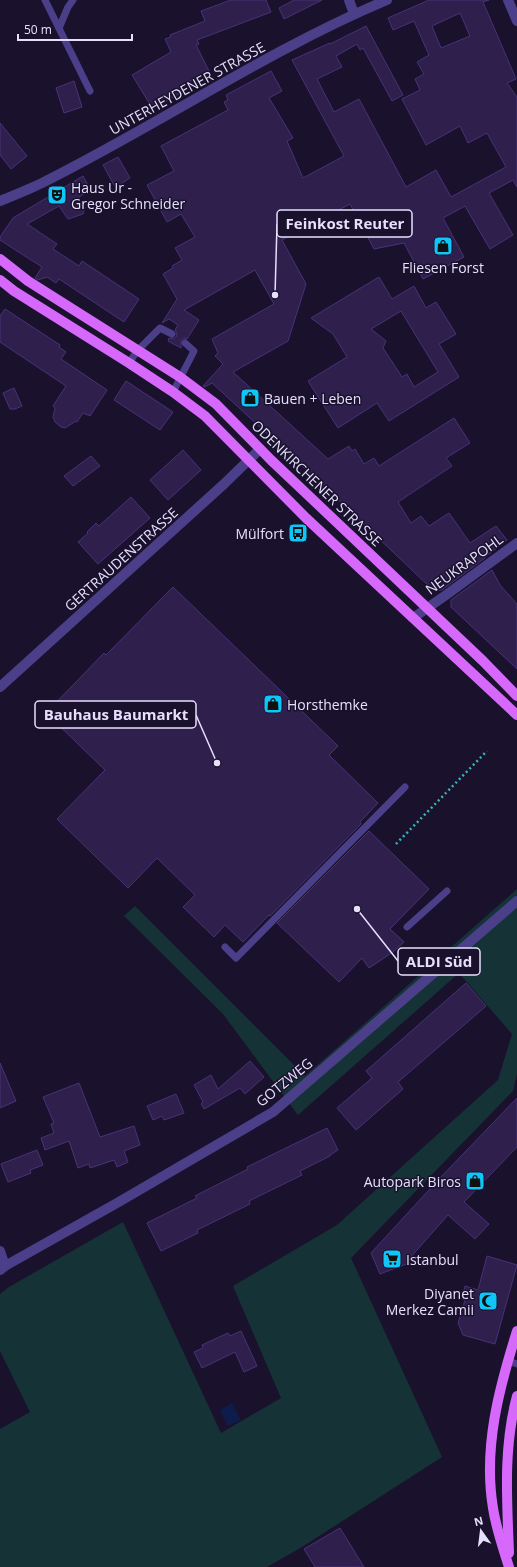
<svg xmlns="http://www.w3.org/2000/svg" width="517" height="1567" viewBox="0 0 517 1567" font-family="'Open Sans',sans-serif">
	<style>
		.green { fill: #153336 }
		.water { fill: #0d1c4b }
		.building { fill: #2e1f4d; stroke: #483278; fill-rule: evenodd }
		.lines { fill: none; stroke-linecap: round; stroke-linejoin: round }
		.path { stroke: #35b4bc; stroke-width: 2.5; stroke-dasharray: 2 3; stroke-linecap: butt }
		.lane { stroke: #4b3f8a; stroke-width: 7 }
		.street { stroke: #4b3f8a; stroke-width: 10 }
		.primary { stroke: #d669fb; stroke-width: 10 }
		.labels { text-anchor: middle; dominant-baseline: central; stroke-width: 3; stroke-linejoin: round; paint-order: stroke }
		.street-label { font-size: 14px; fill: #e6dffe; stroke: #1a122c }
		.poi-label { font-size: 14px; fill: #e6dffe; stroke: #1a122c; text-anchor: start }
		.leader { fill: none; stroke: #e6dffe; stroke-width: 1.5 }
		.callout-dot { fill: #e6dffe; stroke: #1a122c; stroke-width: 1.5 }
		.callout { fill: #1a122c; stroke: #e6dffe; stroke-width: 1.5 }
		.callout-label { font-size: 15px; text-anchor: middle; font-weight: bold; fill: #e6dffe }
	</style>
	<rect width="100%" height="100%" fill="#1a122c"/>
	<path class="green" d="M517,889V1074L513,1091L351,1258L442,1457L302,1547L267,1567H0V1429L30,1412L0,1351V1294L9,1287L123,1222L221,1433L281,1398L233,1286L337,1225L498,1080L512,1034L459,973L298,1115L223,1014L124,916L135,906L305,1076Z"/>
	<path class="water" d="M232,1403L241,1420L228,1426L220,1410Z"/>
	<g class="building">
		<path d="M231,0H266L271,12L197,40L199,44L196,45L209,71L179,87L182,92L153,109L132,75L171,52L165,39L171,37L170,35L205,21L201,11Z"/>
		<path d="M294,0H322L284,19L279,8Z"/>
		<path d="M429,0H489L483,2L516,79L507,83L517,97V187L513,180L489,193L513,235L490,249L465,206L443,218L464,257L423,279L404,243L374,249L350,204L282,240L306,284L288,341L233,372L328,459L349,446L352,451L355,449L364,464L374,458L379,466L454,418L470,443L446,458L452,466L398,502L411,523L421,516L429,526L449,513L470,543L496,526L507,540L485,557V558L442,590L434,591L313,476L212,383L205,387L203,386L223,364L215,356L218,353L212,339L274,304L255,270L184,310L199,320L187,339L184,338L181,340V348L168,341L169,338L173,339L176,337L177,333L175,330L178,325L169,319L162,323L177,299L163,274L173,268L172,266L182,260L175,248L195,237L181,214L167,222L147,185L174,171L161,146L228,110L224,102L228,100L226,95L271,71L282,91L269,98L293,138L287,141L303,178L344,156L292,60L330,43V44L366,26L403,95L392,101L363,48L360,50L357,44L336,56L342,67L317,79L334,112L359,99L406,187L436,170L451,197L506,167L487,133L468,143L460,126L426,145L402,99L420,90L415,79L424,74L417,62L429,55L414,21L393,30L388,18ZM460,13L470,36L441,48L432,26Z"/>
		<path d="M74,81L82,107L64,113L56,88Z"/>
		<path d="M0,123L27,156L11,169L0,155Z"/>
		<path d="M118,157L130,178L119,185H114L103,165Z"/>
		<path d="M83,176L90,189L78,198L85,207L83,214L68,219L59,206L27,224L57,244L53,249L79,266L82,261L139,299L124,322L59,279L56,283L47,277L38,280L35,278L42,267L0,240V237L13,218Z"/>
		<path d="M379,277L392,299L414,286L426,308L436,302L456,334L439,344L459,377L389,421L377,403L338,428L308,381L347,357L333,334L311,318ZM401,311L438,372L414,387L407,374L402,377L383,348L386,341L371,329Z"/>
		<path d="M5,309L60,345L59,347L66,352L61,359L107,390L90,416L83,413L77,422L76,421L65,428L61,427L55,422L53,417L55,408L53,406L66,386L0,342V316Z"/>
		<path d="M126,381L173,412L160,430L114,400Z"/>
		<path d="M14,388L22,406L15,409H10L3,393Z"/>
		<path d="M183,450L201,470L168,500L150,480Z"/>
		<path d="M91,456L100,466L73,486L64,476Z"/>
		<path d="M131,497L150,518L98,564L78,542L88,533L87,532L96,523L99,526Z"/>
		<path d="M492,570L500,585L517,604V669L451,607V600Z"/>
		<path d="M173,587L338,746L329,755L378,803L360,822L361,824L270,916L269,915L243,942L225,925L214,937L183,907L195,895L157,858L128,888L57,819L105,770L46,713L104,653L106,655Z"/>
		<path d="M369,831L429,889L390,929L404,942L393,952L369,968L362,958L339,982L277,923Z"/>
		<path d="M466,983L486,1006L398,1082L403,1089L356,1130L337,1108L372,1078L366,1071Z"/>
		<path d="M250,1061L264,1077L245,1094L240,1088L204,1109L201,1104L203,1102L194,1085L211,1075L218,1089Z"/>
		<path d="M0,1063L16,1101L0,1108Z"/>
		<path d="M79,1083L100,1137L134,1126L140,1145L124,1151L128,1162L117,1167L114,1160L90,1168L89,1164L78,1168L69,1141L45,1150L41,1138L54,1133L51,1124L54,1123L43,1097Z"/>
		<path d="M176,1094L184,1113L164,1120L162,1116L153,1120L147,1106Z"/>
		<path d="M517,1098V1147L464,1202L489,1224L475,1239L448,1215L408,1260L409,1263L380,1274L371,1253L440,1178Z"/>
		<path d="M327,1128L338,1150L330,1155V1156L300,1171L302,1175L249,1201L250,1204L197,1230L198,1233L161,1251L147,1223L197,1198L195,1196L248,1169L247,1167Z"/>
		<path d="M37,1150L43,1165L30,1170L31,1173L8,1182L1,1164Z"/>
		<path d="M487,1256L517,1265L495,1344L463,1335L458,1323L465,1300L462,1299L465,1286L478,1290Z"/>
		<path d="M241,1331L257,1366L244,1372L235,1352L202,1368L194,1352L203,1348L202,1345L228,1333L230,1336Z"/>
		<path d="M340,1528L364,1567H315L304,1549Z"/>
	</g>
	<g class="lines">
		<path class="path" d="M396,844L487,751"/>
		<g class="lane">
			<path d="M45,0L90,91"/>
			<path d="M59,28L68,7L73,0"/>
			<path d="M129,363L137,351L160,328L172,334"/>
			<path d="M173,392L194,351L185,343"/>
			<path d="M407,927L447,891"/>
			<path d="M225,947L236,958L405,787"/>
			<path d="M508,1361L517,1364"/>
		</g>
		<g class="street">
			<path d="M349,0L354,14"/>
			<path d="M508,0L517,21"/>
			<path d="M0,201C15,195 30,189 44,182C160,124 268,50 387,0"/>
			<path d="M413,618L446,595L517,543"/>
			<path d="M0,687L224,484L260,449"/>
			<path d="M0,1251L5,1266"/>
			<path d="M0,1270L5,1266L117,1203L273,1112L517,901"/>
		</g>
		<g class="primary">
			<path d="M0,259L28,281L180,377L216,404L271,460L483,661L517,696"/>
			<path d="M0,280L14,291L129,363L173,392L205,416L306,518L517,715"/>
			<path d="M509,1553C507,1500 503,1448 517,1396"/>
			<path d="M509,1567C503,1548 496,1528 493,1508C483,1448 499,1388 517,1331"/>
		</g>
	</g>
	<defs>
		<symbol id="theatre-square" viewBox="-11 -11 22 22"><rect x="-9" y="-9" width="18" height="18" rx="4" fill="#10c6f9" stroke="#1a122c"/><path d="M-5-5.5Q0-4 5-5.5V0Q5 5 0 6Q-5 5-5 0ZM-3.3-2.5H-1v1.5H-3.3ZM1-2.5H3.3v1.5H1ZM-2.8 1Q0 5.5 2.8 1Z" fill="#111"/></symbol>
		<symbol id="shop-square" viewBox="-11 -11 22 22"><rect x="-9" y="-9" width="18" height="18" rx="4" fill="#10c6f9" stroke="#1a122c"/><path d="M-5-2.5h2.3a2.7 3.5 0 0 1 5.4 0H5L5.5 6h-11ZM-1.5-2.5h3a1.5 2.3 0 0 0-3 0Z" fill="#111"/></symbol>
		<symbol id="bus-square" viewBox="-11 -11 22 22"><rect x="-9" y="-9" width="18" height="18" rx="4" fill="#10c6f9" stroke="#1a122c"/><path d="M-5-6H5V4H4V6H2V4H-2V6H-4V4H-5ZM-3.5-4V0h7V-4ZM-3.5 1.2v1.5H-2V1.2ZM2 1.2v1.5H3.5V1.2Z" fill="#111"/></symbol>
		<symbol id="supermarket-square" viewBox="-11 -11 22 22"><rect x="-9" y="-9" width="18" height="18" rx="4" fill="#10c6f9" stroke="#1a122c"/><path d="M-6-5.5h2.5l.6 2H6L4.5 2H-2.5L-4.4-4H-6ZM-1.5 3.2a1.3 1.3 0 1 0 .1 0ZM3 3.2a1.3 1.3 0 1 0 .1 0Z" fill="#111"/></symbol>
		<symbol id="mosque-square" viewBox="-11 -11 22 22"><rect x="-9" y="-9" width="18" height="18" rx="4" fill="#10c6f9" stroke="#1a122c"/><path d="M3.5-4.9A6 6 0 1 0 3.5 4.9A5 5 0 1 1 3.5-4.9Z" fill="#111"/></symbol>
	</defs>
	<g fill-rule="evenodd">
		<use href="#theatre-square" x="46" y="184" width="22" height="22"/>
		<use href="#shop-square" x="432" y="235" width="22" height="22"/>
		<use href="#shop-square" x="239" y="387" width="22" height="22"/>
		<use href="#bus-square" x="287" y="522" width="22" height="22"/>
		<use href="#shop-square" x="262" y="693" width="22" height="22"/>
		<use href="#shop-square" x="464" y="1170" width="22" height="22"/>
		<use href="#supermarket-square" x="381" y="1248" width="22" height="22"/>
		<use href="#mosque-square" x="477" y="1290" width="22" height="22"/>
	</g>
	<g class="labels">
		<g class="street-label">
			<text transform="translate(187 88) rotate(-29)">UNTERHEYDENER STRASSE</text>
			<text transform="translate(317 483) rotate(44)">ODENKIRCHENER STRASSE</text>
			<text transform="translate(121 559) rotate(-42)">GERTRAUDENSTRASSE</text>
			<text transform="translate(464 564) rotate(-36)">NEUKRAPOHL</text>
			<text transform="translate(284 1082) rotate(-39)">GOTZWEG</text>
		</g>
		<g class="poi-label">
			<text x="71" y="187">Haus Ur -<tspan x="71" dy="16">Gregor Schneider</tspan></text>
			<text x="443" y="267" text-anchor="middle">Fliesen Forst</text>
			<text x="264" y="398">Bauen + Leben</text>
			<text x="284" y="533" text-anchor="end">Mülfort</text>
			<text x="287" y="704">Horsthemke</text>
			<text x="461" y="1181" text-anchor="end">Autopark Biros</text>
			<text x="406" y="1259">Istanbul</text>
			<text x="474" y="1293" text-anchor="end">Diyanet<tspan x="474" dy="16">Merkez Camii</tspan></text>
		</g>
	</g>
	<path class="leader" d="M275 295L277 224M217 763L196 715M357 909L398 961"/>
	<g class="callout-dot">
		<circle cx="275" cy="295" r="4"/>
		<circle cx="217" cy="763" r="4"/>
		<circle cx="357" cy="909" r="4"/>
	</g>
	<g class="callout">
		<rect x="277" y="210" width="135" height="27" rx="4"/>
		<rect x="35" y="701" width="161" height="27" rx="4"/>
		<rect x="398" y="948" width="82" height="27" rx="4"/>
	</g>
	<g class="callout-label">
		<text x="345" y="229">Feinkost Reuter</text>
		<text x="116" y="720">Bauhaus Baumarkt</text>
		<text x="439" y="967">ALDI Süd</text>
	</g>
	<g transform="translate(481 1531) rotate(346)" stroke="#1a122c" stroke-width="3" paint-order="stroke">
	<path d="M0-3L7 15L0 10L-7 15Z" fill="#e6dffe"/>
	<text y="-6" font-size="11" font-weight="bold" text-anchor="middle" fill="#e6dffe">N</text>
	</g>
	<path d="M18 34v6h114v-6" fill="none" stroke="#e6dffe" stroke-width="2"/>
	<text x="24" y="34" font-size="12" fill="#e6dffe" stroke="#1a122c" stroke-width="3" paint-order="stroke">50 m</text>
</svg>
